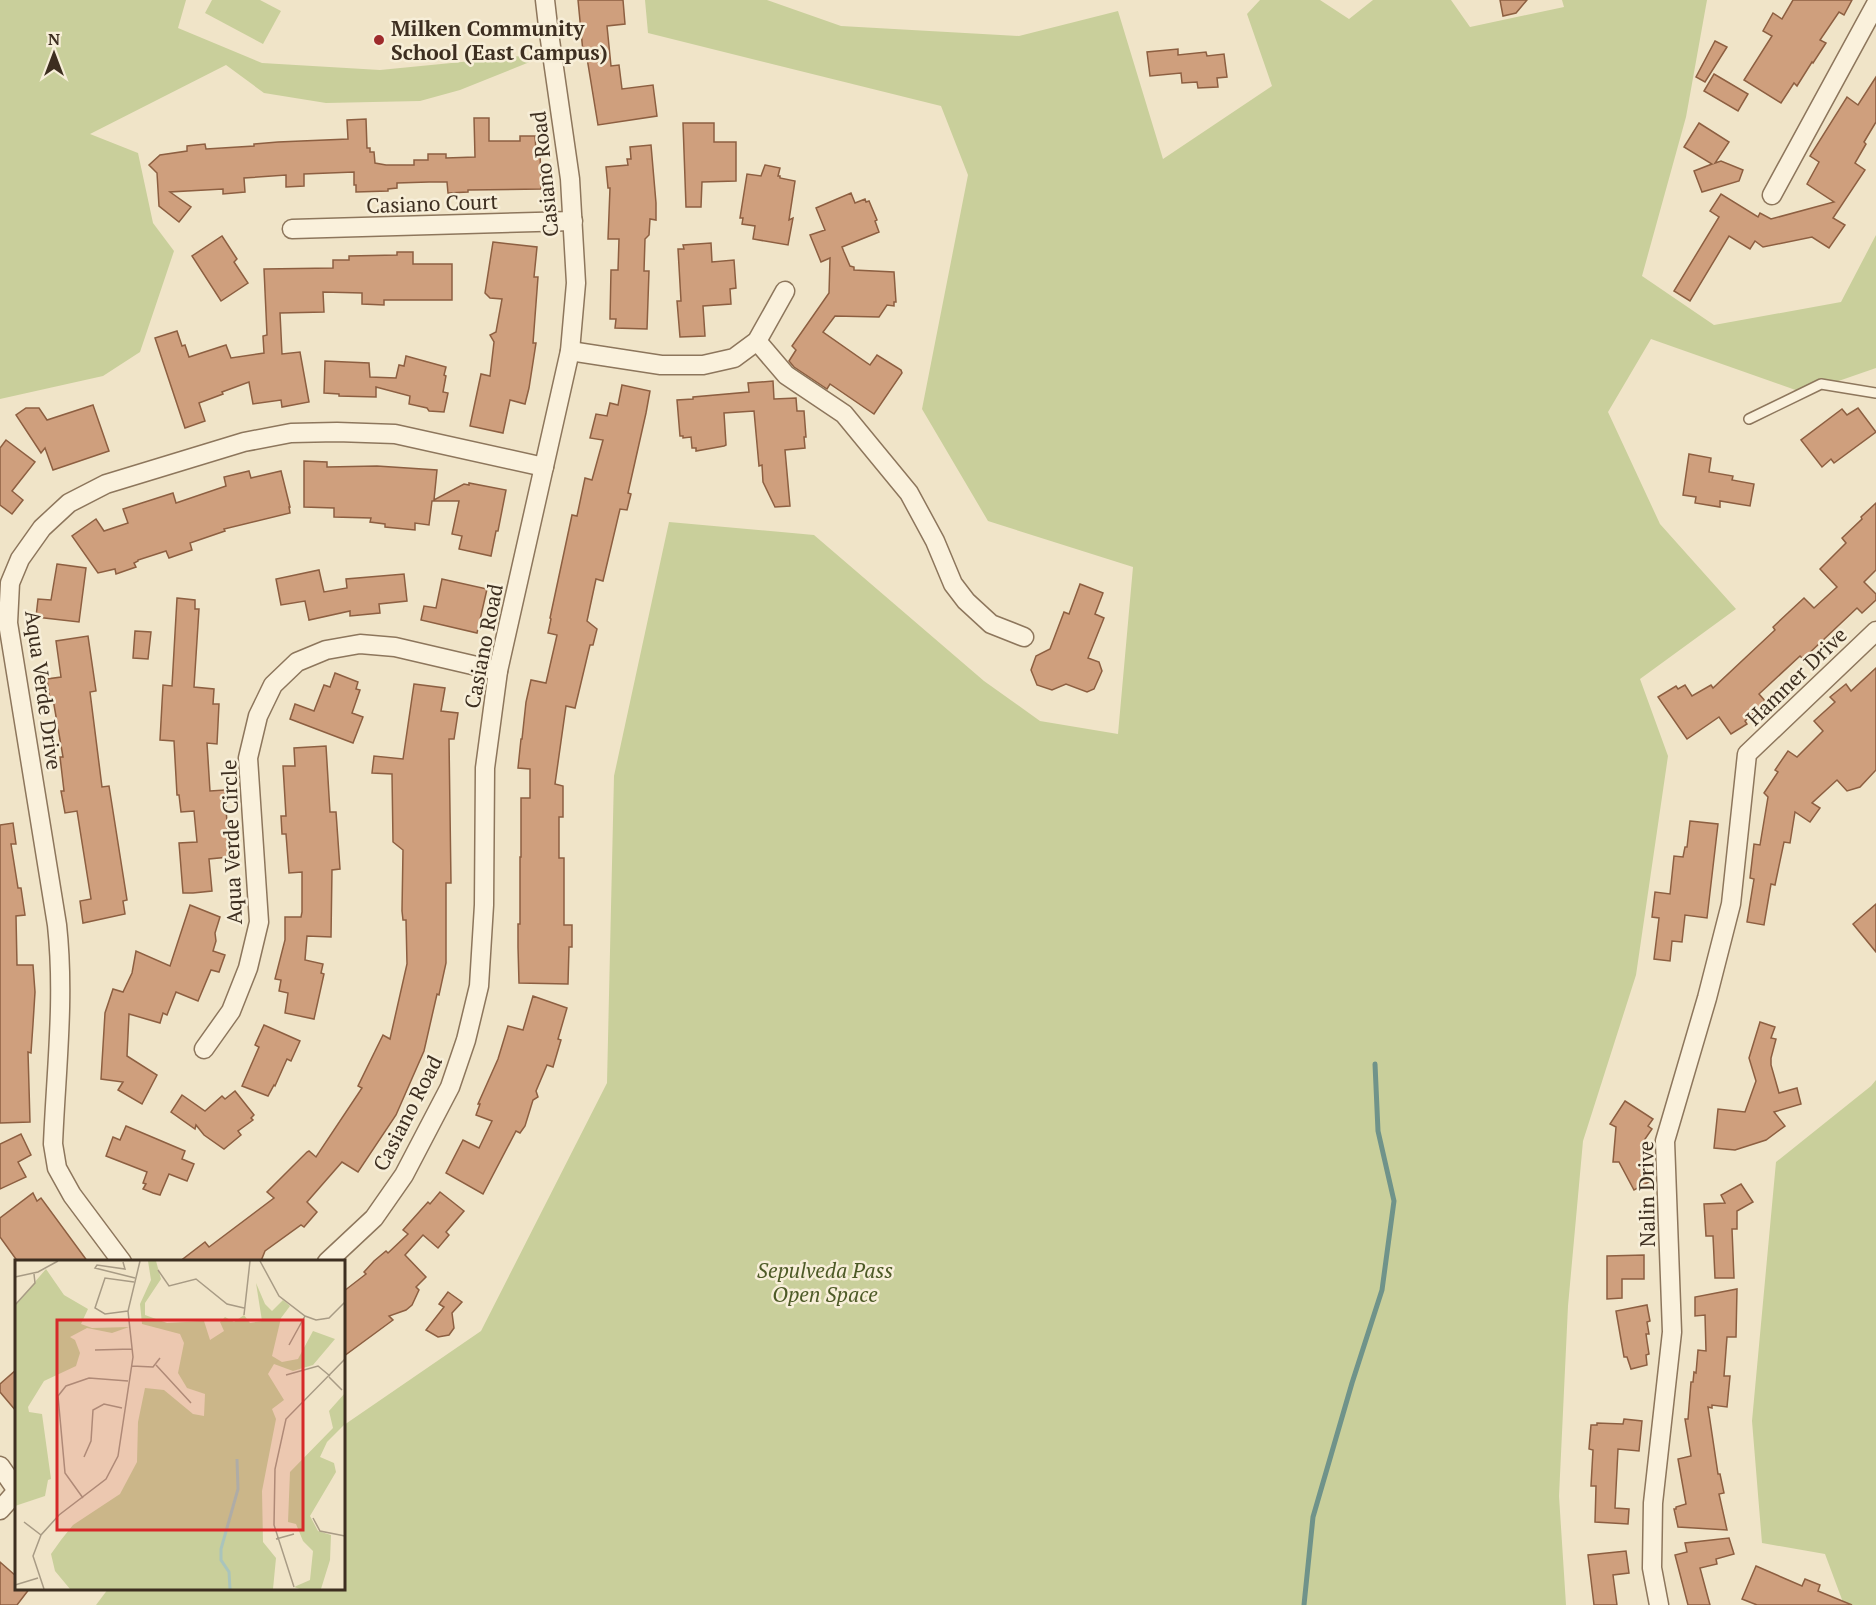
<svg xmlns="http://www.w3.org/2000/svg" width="1876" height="1605" viewBox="0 0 1876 1605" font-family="'PT Serif',serif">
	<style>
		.green { fill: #c9cf9b }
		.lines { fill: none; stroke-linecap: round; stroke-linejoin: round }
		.stream { stroke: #6f938a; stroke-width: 5 }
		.building { fill: #cf9f7d; stroke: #8d5f41; stroke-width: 1.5 }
		.service-casing { stroke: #8d765c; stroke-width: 12 }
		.minor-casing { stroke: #8d765c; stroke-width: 21 }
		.service { stroke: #faf1dc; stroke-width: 9 }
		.minor { stroke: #faf1dc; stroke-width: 18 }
		.poi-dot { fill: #9e2a2b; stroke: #f7eed8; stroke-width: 2 }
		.labels { text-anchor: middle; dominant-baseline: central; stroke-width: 5; stroke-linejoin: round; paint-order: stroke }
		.poi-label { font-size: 21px; font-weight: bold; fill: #3d2e20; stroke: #f7eed8; text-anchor: start }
		.street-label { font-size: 21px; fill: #3d2e20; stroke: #f7eed8 }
		.park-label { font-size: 21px; font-style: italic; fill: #4d5a26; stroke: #f7eed8 }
		.inset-river { fill: none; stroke: #a9c4bc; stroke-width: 3 }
		.inset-road { fill: none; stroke: #a89b85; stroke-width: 1.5 }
		.view { fill: #d62828; fill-opacity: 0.15; stroke: #d62828; stroke-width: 3 }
		.inset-edge { fill: none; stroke: #3d2e20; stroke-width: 3 }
	</style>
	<rect width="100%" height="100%" fill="#f0e4c8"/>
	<g class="green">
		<path d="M0,0H186L178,28L262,63L380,70L552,53L460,90L420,101L326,103L264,93L226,65L90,134L138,153L153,223L174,251L140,352L103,376L0,399Z"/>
		<path d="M212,0H260L281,11L263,44L205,13Z"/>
		<path d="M645,0H767L841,26L1019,36L1118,11L1163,159L1272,86L1247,14L1260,0H1320L1349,19L1373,0H1451L1470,27L1564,7L1562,0H1707L1686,117L1642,276L1714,325L1841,302L1876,235V368L1804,393L1651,339L1608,412L1660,524L1736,609L1640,679L1668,756L1636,975L1583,1141L1568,1306L1559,1496L1566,1605H96L108,1589L344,1588V1425L481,1331L607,1083L614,776L669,522L814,535L984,681L1040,721L1118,734L1133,567L988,521L922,409L968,175L941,106L648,33Z"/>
		<path d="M1876,1080V1605H1844L1825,1554L1762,1543L1752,1421L1776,1162L1871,1086Z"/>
	</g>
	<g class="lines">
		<path class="stream" d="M1304,1605L1313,1517L1352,1383L1382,1290L1394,1201L1378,1131L1375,1064"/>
	</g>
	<g class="building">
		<path d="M578,0H623L625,24L607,26L611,66L619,65L622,89L653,85L657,116L598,125L586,52H583Z"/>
		<path d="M1500,0H1527L1516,13L1503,16Z"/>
		<path d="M1793,0H1852L1844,15L1839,12L1820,40L1826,43L1813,63L1812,62L1797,86L1794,83L1781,103L1744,80L1772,36L1763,31L1773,13L1782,19Z"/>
		<path d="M1715,41L1727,47L1705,82L1696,77Z"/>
		<path d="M1178,49V55L1206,52L1207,56L1224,54L1227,77L1217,78L1218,87L1198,88L1197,82L1182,83L1181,73L1150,76L1147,52Z"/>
		<path d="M1714,74L1748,94L1738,111L1704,91Z"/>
		<path d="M1876,77V122L1864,142L1866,144L1855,163L1865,170L1833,218L1845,225L1829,248L1812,237L1763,247L1755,241L1750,249L1729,236L1690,301L1674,291L1719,217L1710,211L1721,194L1758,217L1760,213L1771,219L1834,202L1807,184L1819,162L1810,156L1847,97L1858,105Z"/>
		<path d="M474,118H489V141H520V136H535L536,151H540L541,189L468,190V192L448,193L447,182H429L397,183V188L388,189V191L356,192V185H354V172L304,174V186L286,187V175L244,178L245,192L223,194V189L170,192L191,207L179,222L159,206L157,173L149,165L160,155L187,151V146L205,144L206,149L254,146V144L278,142L348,139L347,120L366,119L367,148H370V152H374L375,163L386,165H414V160H428V154H446V158L475,157Z"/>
		<path d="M683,123H714V142H736V181L702,182L701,207H686Z"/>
		<path d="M1699,123L1729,142L1715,163L1721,161L1743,170L1739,181L1702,192L1694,171L1712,164L1684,147Z"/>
		<path d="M651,145L656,203V220L650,219L649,235L645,239L644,271H649L647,329L615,328L616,319H610L611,270H618L619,239H608L610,188H608L606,167L628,165L627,159H631L630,147Z"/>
		<path d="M765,165L780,168L778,176H780V178L795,181L789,220L793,218L788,245L753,239L755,226L742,224L743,218H740L747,174L761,176Z"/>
		<path d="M851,193L855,203L865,199L866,202L869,201L877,220L875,221L879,232L842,247L844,252L850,266L854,267V270L894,272L896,302H894V306L887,305L879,317L835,316L823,332L870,365L877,355L901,370L902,373L874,414L830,384L827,389L794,367L789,361L796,350L792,346L829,293L830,258L821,262L810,235L825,230L816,208Z"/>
		<path d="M222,236L237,259L234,262L248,283L221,301L192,256Z"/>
		<path d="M493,242L537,247L534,277H538L533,343H536L529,388L525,404L510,400L503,433L470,426L481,374L490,376L494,342L490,335L496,332L502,299L490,298L485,293Z"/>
		<path d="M711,243L712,262L734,260L736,288L730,289L731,304L703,306L705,336L680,337L677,301H681L678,249H684L683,245Z"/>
		<path d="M397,252H413V264H452V300H384V305L362,304V293L323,292L324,312L280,313L282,354L300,352L309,402L282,407L281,400L253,404L249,382L222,392L223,394L199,403L205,421L185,428L155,338L177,331L182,346L185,345L189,357L226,345L231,358L264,353L263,336L267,335L264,269L333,268V260H349V256L397,255Z"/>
		<path d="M406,356L446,367L444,375L446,376L443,392L448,393L444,412L429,411L427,408L409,404L410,396L376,387V397L339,396V394L324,393L325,361L369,363L370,377L396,378L399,365L404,366Z"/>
		<path d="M773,381L774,399L796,398L797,411H804L806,437H804L805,448L785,450L790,506L775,507L763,482L762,465L759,466L754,411L724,413L726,445L724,446L696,451V448H692L691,437L683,438V436H680L677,400L693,399V397L749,392L748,383Z"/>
		<path d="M622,385L650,391L646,413L628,493L631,494L627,510L620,509L603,581L596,579L587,621L597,629L593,645H590L575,708L566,706L555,784L563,786V817H559V858H564V925H572V947H569L568,984L519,983L518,947V924H520V857H521V798H530V769L518,768L521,739H522L526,702L531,680L546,683L557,635L548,633L551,619L550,618L572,515L577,516L585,478L592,480L603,440L590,438L596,414L607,416L610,403L618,405Z"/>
		<path d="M93,405L109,451L53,470L45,448L41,453L16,415L26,408H39L47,420Z"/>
		<path d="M1858,408L1876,432L1834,463L1831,459L1822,467L1801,440L1842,409L1847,415Z"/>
		<path d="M6,440L35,462L12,491L23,500L12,514L0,505V448Z"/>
		<path d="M1689,454L1711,458L1709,472L1733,476L1732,480L1754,484L1750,506L1720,501V507L1695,503L1696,497L1683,495Z"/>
		<path d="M304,461L327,462V467L377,466L437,470L434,500L464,484L469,485V483L506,490L498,531H496L491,556L459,549L462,536L452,534L459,501H432L429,525L415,523V530L385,527V524L370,522L371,518L334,517V508L304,507Z"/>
		<path d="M249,471L251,478L281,471L290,507H289L290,513L224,529L225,531L190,543L192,550L169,558L166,551L138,560V561L134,563L136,567L116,574L115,569L98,573L72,536L96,519L104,531L128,523L123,509L173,493L176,503L226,486L224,477Z"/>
		<path d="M1876,503V570L1864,582L1876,594V600L1862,613L1857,608L1803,659L1800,656L1759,694L1766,702L1745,721L1747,724L1731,734L1719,717L1687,739L1658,697L1676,686L1678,689L1685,685L1692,696L1711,685L1713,688L1775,630L1773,627L1804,598L1814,608L1837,587L1820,569L1846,543L1842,538L1862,519L1861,517Z"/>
		<path d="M57,564L86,568L79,622L36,617L38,599L51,600Z"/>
		<path d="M319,570L324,592L347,588L346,579L404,574L407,601L379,604L380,613L350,616V611L309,620L305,601L281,605L276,579Z"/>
		<path d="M442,579L487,589L477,633L421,620L424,606L436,608Z"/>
		<path d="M1080,584L1103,593L1095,614L1104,618L1088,658L1099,662L1102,671L1094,689L1087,692L1066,684L1052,690L1037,685L1031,670L1036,656L1050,649L1064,612L1069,614Z"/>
		<path d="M177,598L195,600V609H199L194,687L214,689L213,704H219L217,744L207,743L210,791L225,790L229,857L209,859L212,891L193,893H183L179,843L197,842L194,811L181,812L179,795H177L174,741L160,740L163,685L172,686Z"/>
		<path d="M135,631L151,632L148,659L133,658Z"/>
		<path d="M88,636L96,691L90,692L102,787L109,786L127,900L123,901L125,914L83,923L80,901L91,899L77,811L65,813L61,791H64L60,757H63L53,699L50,700L47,679L61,677L56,641Z"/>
		<path d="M1876,668V770L1860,787L1847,791L1837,780L1812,803L1820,808L1810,822L1795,812L1790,843L1784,842L1775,885L1771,884L1764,925L1747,922L1754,879L1750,878L1754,844L1760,845L1768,797L1764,793L1778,772L1775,770L1788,751L1797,757L1823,731L1814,721L1835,702L1830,697L1846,684L1851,691Z"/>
		<path d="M335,673L358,682L356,689L360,690L352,713L363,717L353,743L290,719L295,704L314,711L324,685L330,687Z"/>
		<path d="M414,684L445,688L441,711L458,713L454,739H449L451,883H446V963L439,995L437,994L424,1051L396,1115L358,1172L342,1162L307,1202L317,1212L304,1227L301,1225L265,1251L261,1261L179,1262L205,1242L209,1247L274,1198L267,1192L307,1152L309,1151L316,1157L362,1088L358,1086L383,1035L390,1039L407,964L406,920H403L402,911L403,850L393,842L392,774L372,773L374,756L403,759Z"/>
		<path d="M326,746L330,812H336L340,869L332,870L331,937L307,936L305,960L323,964L321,973L324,974L314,1019L285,1013L288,993L279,991L281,980L275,979L285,940V917H301L302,912V872L289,873L286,834H282L281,816H286L283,766H295L294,748Z"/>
		<path d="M1690,821L1718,824L1707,918L1685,915L1682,942L1672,941L1670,961L1654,959L1659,918L1652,917L1655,892L1670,894L1674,856L1683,857L1685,847H1687Z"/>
		<path d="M13,823L16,844H11L18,888H21L25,915L16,916L17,965H33L35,992L33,1024L31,1053L28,1052L30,1122L0,1123V825Z"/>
		<path d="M1876,904V952L1853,924Z"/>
		<path d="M190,905L220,917L215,933L216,941L213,951L225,955L219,972L211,970L198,1001L176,992L167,1015L163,1013L160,1023L129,1014L127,1056L157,1075L142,1104L118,1090L123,1082L101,1079L105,1013L113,989L123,992L132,973L136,951L170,966Z"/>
		<path d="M533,996L567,1008L558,1039L561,1040L553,1067L547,1065L536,1091L538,1097L533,1100L525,1126L520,1133L516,1131L483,1194L446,1173L463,1140L479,1148L492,1121L476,1115L480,1104H478L498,1059L508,1026L523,1030Z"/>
		<path d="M1760,1022L1775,1027L1771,1038L1776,1039L1771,1058V1065L1779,1093L1797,1088L1801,1104L1774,1112L1785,1126L1766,1140L1735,1150L1714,1148L1718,1109L1745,1112L1756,1081L1749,1058Z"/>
		<path d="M264,1025L300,1041L291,1061L287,1059L275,1086L274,1085L268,1096L242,1086L259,1047L255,1045Z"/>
		<path d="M235,1091L254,1115L251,1118L253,1120L238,1131L241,1135L224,1149L204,1135L196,1125L195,1129L171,1112L182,1095L205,1111L222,1096L225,1099Z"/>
		<path d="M1625,1101L1653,1119L1648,1126L1652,1129L1645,1139L1643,1162L1649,1173L1645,1175L1649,1182L1634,1190L1619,1162H1613L1616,1127L1610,1124Z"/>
		<path d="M126,1126L185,1151L182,1159L194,1164L187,1181L169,1174L160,1195L153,1193L143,1189L146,1184L143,1183L147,1172L106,1156L113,1137L120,1140Z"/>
		<path d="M21,1134L31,1155L18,1162L26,1177L0,1189V1144Z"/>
		<path d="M1741,1184L1753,1202L1737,1211V1229H1732L1734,1278H1715L1713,1236H1706L1704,1204L1725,1203L1721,1195Z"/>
		<path d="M440,1192L464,1211L446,1232L449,1235L438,1248L423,1235L405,1255L426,1277L416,1287L419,1290L412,1305L406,1310L389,1316L393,1320L344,1356V1291L366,1274L364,1272L374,1261L386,1251L388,1253L408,1234L403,1230L428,1202L430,1204Z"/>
		<path d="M33,1193L37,1201L41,1198L88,1262H18L0,1237V1218Z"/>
		<path d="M1644,1255V1279H1622V1298L1607,1299V1256Z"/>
		<path d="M1737,1289L1736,1337H1727L1724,1376H1730L1727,1407L1712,1405V1408L1708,1407L1718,1474H1720L1724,1493L1719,1494L1727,1530L1678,1527L1674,1509H1676V1507L1686,1504L1678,1459L1691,1456L1685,1419H1688L1691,1382H1693L1694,1372L1696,1373L1698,1350L1706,1351L1705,1315L1695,1316V1297Z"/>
		<path d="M448,1292L462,1302L452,1313L454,1328L449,1335L438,1337L426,1330L444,1307L439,1304Z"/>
		<path d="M1647,1305L1650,1321L1647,1322L1649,1334H1646L1647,1341L1649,1354L1646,1355L1647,1365L1631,1369L1627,1357H1624L1616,1311Z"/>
		<path d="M16,1370V1411L0,1392V1384Z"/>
		<path d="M1624,1419L1642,1421L1639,1451L1618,1449L1615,1508L1629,1509L1628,1524L1595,1522L1596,1486H1591L1593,1450L1589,1449L1591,1425H1597V1423L1623,1424Z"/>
		<path d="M1729,1538L1734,1554L1716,1559L1717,1564L1700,1568L1710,1605H1688L1675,1555L1687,1552L1685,1543Z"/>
		<path d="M1626,1551L1629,1573L1613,1575L1617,1605H1594L1588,1555Z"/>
		<path d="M0,1562L16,1576V1588H30L17,1605H0Z"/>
		<path d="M1756,1566L1802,1586L1805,1579L1820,1585L1818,1591L1852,1605H1757L1742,1599Z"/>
	</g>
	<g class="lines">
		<defs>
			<path id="service" d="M1749,419L1821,384L1876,393"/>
			<g id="minor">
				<path d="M1772,195L1876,4"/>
				<path d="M292,229L573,221"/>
				<path d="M757,341L786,375L844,414L909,493L935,541L953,584L966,601L991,624L1024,637"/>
				<path d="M570,351L661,365H703L734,358L757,341L785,291"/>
				<path d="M204,1049L231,1011L248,968L259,922L248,758L258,716L273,685L297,662L326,650L360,644L395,647L498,671"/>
				<path d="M122,1262L72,1195L57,1168L53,1144C56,1071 65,998 57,925L8,623L10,583L20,559L42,528L69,503L106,484L244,442L291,433L337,432L395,434L544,467"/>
				<path d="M327,1262L374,1218L404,1175L450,1087L466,1040L479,986L484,905L485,768L498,671L570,351L576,283L570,179L548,26L545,0"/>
				<path d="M0,1466L16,1489"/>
				<path d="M0,1510L16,1492"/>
				<path d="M1659,1605L1652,1568L1653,1503L1672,1332L1665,1141L1707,998L1731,904L1747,754L1876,631"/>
			</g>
		</defs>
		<use href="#service" class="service-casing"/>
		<use href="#minor" class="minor-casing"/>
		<use href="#service" class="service"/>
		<use href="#minor" class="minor"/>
	</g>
	<circle class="poi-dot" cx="379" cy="40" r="6"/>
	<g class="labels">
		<g class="poi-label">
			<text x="391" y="28">Milken Community<tspan x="391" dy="24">School (East Campus)</tspan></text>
		</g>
		<g class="street-label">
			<text transform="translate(544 174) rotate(-96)">Casiano Road</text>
			<text transform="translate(432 203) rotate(-2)">Casiano Court</text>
			<text transform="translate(483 646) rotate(-79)">Casiano Road</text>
			<text transform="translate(1796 676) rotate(-44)">Hamner Drive</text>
			<text transform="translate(44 690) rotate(82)">Aqua Verde Drive</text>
			<text transform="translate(231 842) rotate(-92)">Aqua Verde Circle</text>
			<text transform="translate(407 1113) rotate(-63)">Casiano Road</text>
			<text transform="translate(1646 1194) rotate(-91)">Nalin Drive</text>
		</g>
		<g class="park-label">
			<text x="825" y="1270">Sepulveda Pass<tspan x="825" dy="24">Open Space</tspan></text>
		</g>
	</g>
	<g transform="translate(15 1260)">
		<rect width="330" height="330" fill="#f0e4c8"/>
		<path d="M133,1H141L146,19L130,43V55L152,63L189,61L195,80L209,71L205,62L210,57L219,62L229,55L235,63L247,61L241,23L250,44L257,51L268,40L275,46L266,58L257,96L267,102L283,99L298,71L320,79L298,105L278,111L259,104L253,114L269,140L257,149L261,159L247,231L248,282L261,298L258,329H55L40,311L36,294L46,280L58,265L105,234L122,202L123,162L130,128L149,130L178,154L189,156L190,134L172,128L163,113L169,83L165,74L127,64L125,44L136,20ZM31,9L49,35L73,49L66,64L77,68L114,67L97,73L72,68L55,77L60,80L65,93L61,106L29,121L13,147L14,152L27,154L36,219L33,220L30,236L0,246V45ZM330,133V164L312,182L305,197L319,203L321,212L295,256L303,271L316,275L315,300L306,329H285L279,327L295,320L298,291L288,281L281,264L273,262L275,212L318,168L314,151Z" fill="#c9cf9b"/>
		<path class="inset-river" d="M215,329L214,312L206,300V289L223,229L222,199"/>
		<path class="inset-road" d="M245,1L264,36L290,56L301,60L314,58L330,42M108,2L110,9L82,5L80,8L120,18M143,10L154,26L181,19L212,44L229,48M0,17L23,12L43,1M0,45L20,23L19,14M113,51L90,54L80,48L90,18L119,22M229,55L235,1M274,85L290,56M80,90L117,89M141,105L176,143M117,106L138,107L145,98M271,115L303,106L315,116M314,117L327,130M69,197L76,181L78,150L89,144L107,148M68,238L50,213L43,136L51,126L74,118L113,121M298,258L305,271L330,276M9,262L26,275M261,279L279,274M0,325L23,318M279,327L259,265L260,209L271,159L330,99M29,329L18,296L26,275L44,255L91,219L103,196L118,97L113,51L125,1"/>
		<path class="view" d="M42,60H288V270H42Z"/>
		<rect width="330" height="330" class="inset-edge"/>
	</g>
	<g transform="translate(54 54)" stroke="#f7eed8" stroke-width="4.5" paint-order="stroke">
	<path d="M0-4.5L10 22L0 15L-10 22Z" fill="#3d2e20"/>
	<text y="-9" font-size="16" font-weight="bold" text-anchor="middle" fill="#3d2e20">N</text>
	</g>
</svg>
